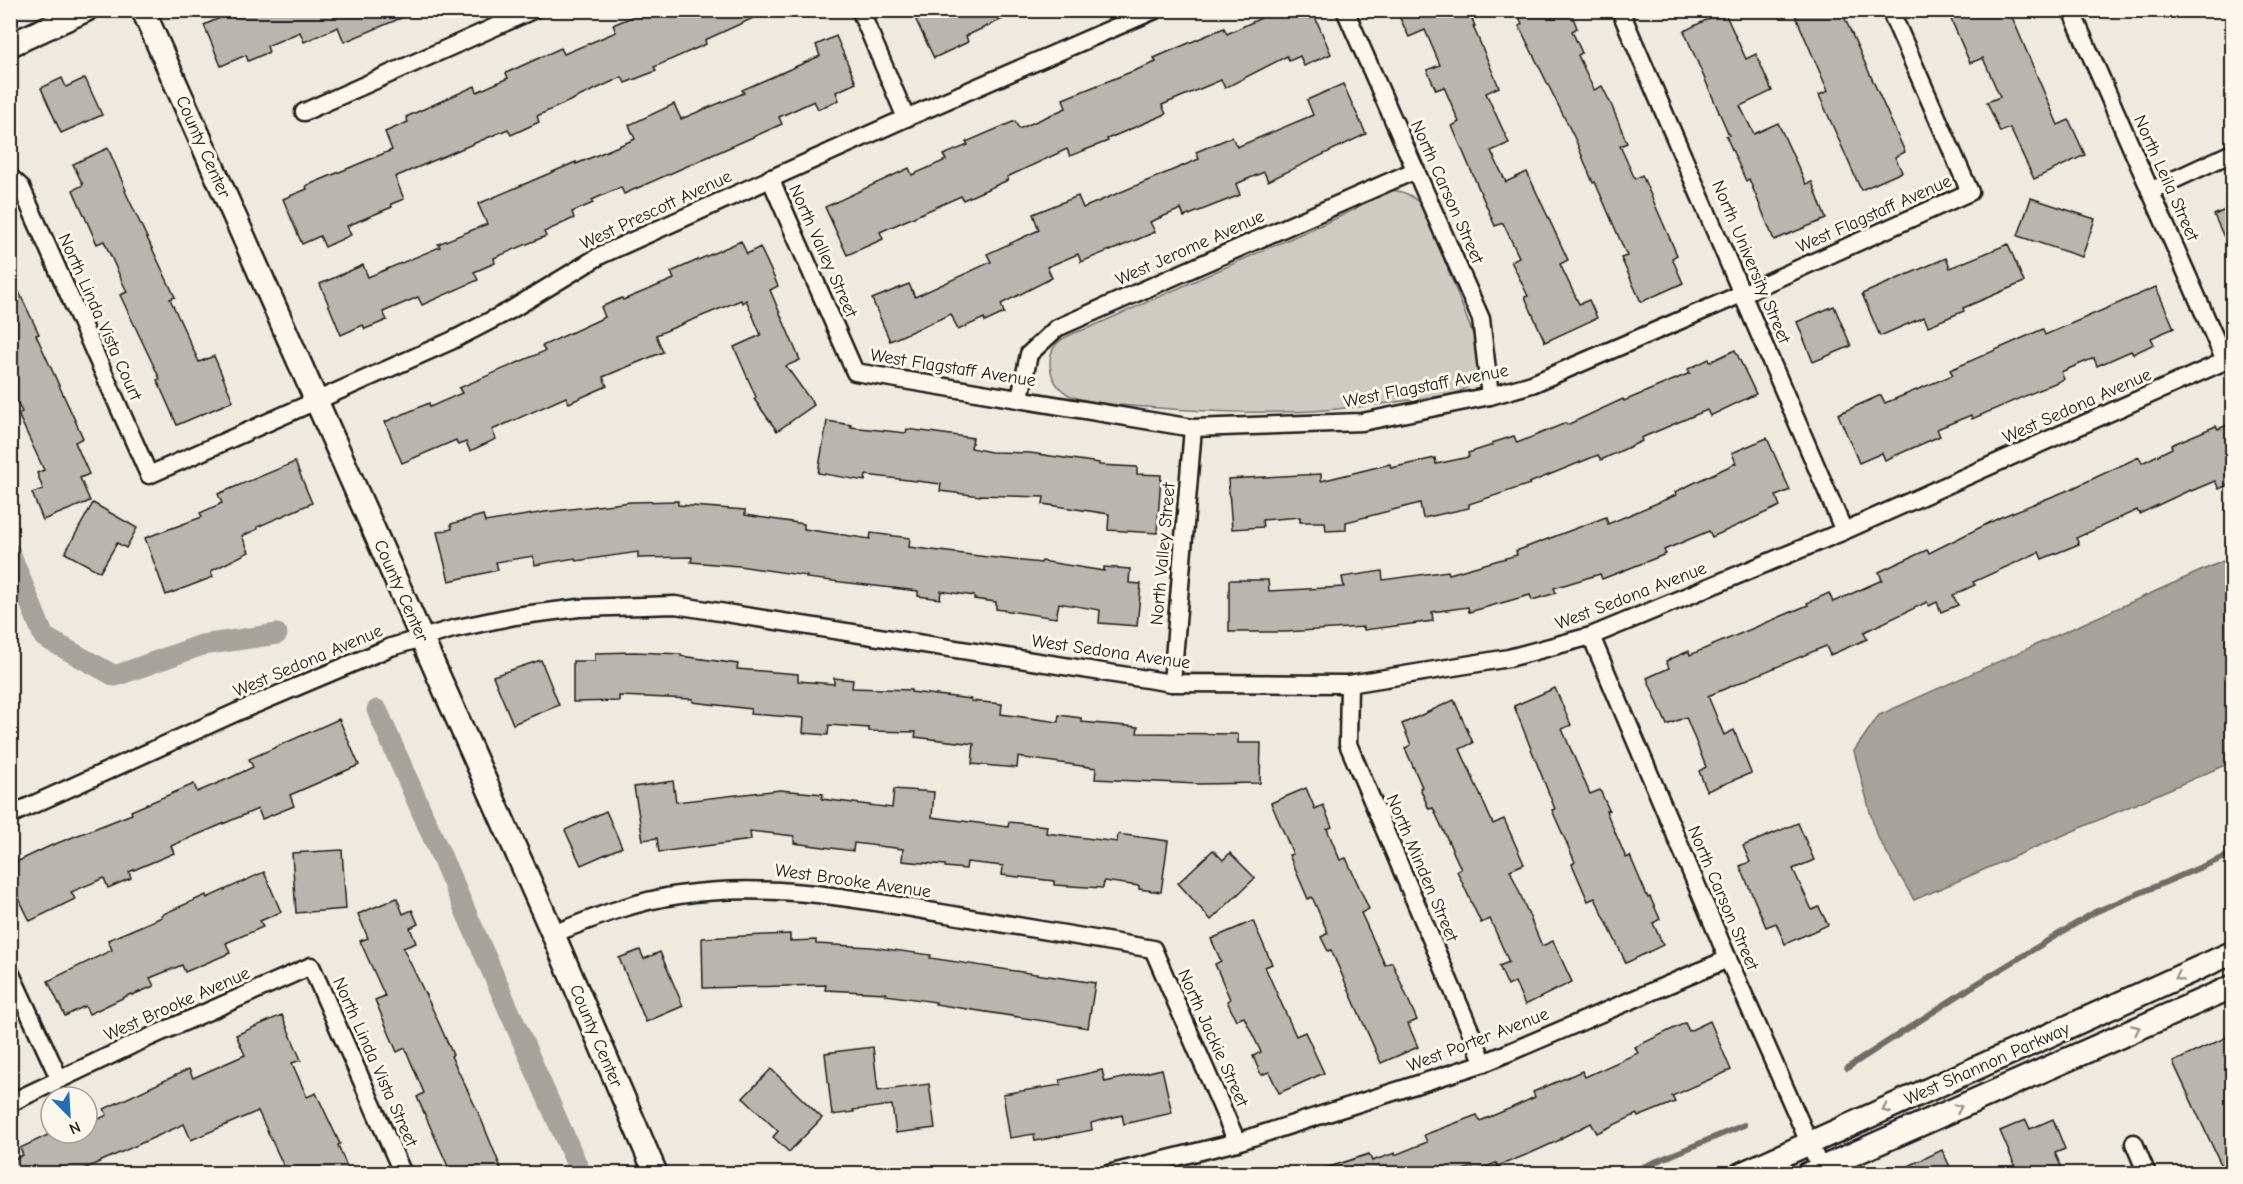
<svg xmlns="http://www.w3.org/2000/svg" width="2243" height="1184" viewBox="0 0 2243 1184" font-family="'Comic Neue',sans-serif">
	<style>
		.green { fill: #ceccc2; stroke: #75746f; stroke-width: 1.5 }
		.water { fill: #a6a39d; stroke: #6f6d69; stroke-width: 1.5 }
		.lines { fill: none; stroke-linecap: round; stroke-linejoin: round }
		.stream { stroke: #6f6d69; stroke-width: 6 }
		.canal { stroke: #a6a39d; stroke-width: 21 }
		.building { fill: #b9b6af; stroke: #1c1c1c; stroke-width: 1.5 }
		.street-casing { stroke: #1c1c1c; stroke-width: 21 }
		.secondary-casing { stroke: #1c1c1c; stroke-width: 27 }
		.street { stroke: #fbf7ec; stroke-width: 16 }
		.secondary { stroke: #fbf7ec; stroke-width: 22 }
		.oneway { stroke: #97948e }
		.labels { text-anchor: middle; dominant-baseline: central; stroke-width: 6; stroke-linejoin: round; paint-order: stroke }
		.street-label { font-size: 18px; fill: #1c1c1c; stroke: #fbf7ec }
	</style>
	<rect width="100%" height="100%" fill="#eeeadf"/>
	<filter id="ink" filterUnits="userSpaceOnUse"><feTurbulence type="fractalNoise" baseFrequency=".0167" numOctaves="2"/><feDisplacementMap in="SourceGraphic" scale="12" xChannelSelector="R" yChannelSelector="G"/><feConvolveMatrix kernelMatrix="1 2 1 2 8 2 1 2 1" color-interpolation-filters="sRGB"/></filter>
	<g filter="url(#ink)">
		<path class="green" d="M1392,190C1408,192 1417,198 1426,212L1479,350C1481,374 1477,385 1454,394C1415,399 1376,406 1336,409C1273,415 1209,412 1145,407C1128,406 1083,403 1069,395C1057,388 1050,377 1050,362C1050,338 1073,334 1091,327L1341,216L1355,209L1377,192Z"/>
		<path class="water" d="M2232,557V762L1914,900L1876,834L1854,751L1879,715Z"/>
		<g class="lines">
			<g class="stream">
				<path d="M1847,1068L1970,988L2095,912L2232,854"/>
				<path d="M1626,1174L1744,1125"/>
			</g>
			<g class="canal">
				<path d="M10,553L44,637L115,676L202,645L277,634"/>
				<path d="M377,710L581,1174"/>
			</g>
		</g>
		<g class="building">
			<path d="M238,10H418V11L344,42L338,27L304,42L300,32L267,46L269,52L248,61L246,55L221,66L204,25Z"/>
			<path d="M648,10H771L705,40L706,44L654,67L656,71L625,83L622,77L537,116L539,122L511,135L508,129L395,177L404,199L391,204L392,207L347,226L351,235L325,247L320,236L302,244L283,199L307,189L306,186L392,150L385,132L408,122L406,117L475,86L477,92L508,78L506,73L561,48L564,54L616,32L613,25Z"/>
			<path d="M930,10H1022L966,36L968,42L934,58L915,18Z"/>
			<path d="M1258,10H1312L1331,54L1304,66L1300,56L1289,61L1287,56L1225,88L1221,80L1162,105L1166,114L1107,139L1108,141L1070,156L1067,149L1007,177L1008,180L963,200L961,196L880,232L883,239L847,255L825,207L909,168L912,175L946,160L943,155L968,145L966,142L1015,121L1019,129L1066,108L1063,99L1156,62L1154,58L1224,28L1227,34L1261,18Z"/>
			<path d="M1411,10H1468L1475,26H1473L1499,87L1486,93L1509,143L1491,151L1506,182L1527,172L1568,260L1560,264L1579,304L1589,300L1597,318L1545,342L1525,297L1528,296L1511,261L1519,257L1503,223L1495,226L1452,126L1459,122L1444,87L1436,90L1427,70L1440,65L1425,30L1409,37L1399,16Z"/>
			<path d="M1516,10H1570L1577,28L1572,31L1582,53L1578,55L1594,90L1602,86L1611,104L1627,143L1620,146L1635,179L1642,175L1677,255L1672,258L1683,283L1641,302L1621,258L1627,256L1595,182L1593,183L1576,141L1519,26L1522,24Z"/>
			<path d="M1793,10H1841L1905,152L1895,157L1902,172L1861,190L1819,95L1828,91Z"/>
			<path d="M1947,10H2009L2058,125L2069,120L2085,155L2034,179L2010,128L2000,132L1987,102L2000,97L1983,58L1970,63Z"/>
			<path d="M1724,11L1746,59L1756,54L1772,91L1740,106L1754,134L1778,123L1806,184L1812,182L1826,219L1774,240L1749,179L1746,181L1726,136L1729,135L1684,31Z"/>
			<path d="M836,36L856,83L836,92L839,100L818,109L814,101L779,117L782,124L762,133L624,194L621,187L592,200L593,203L572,212L574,218L544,232L546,236L494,258L495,263L474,272L478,280L422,305L418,297L383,312L387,320L365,329L363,325L341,335L320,284L363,265L368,277L440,247L438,244L487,224L478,204L576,162V164L635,139L629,125L674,104L681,119L744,93L742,90L820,56L816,45Z"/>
			<path d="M62,78L66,87L85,78L102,115L61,133L41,88Z"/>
			<path d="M1343,84L1366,134L1268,181L1264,172L1236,184L1240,195L1217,204L1184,217L1181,209L1150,222L1155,232L1110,251V250L1081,262L1078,254L1047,267L1052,278L1001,304L1004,313L985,322L984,318L958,330L951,314L890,341L872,299L909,284L915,297L991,262L987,254L1039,230L1033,214L1078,196L1083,208L1199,159L1196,152L1232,137L1237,147L1313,115L1307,100Z"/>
			<path d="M108,148L126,190L125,191L175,297L170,299L199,362L214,356L233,401L177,425L157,380L160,379L120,295L127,292L104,241L97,244L73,190L83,185L73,164Z"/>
			<path d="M2031,198L2095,219L2082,257L2018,236Z"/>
			<path d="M2232,207V255L2214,215Z"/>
			<path d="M741,241L747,254L760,247L778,286L770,290L800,360L786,366L814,405L777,431L754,399L756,397L734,347L761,335L746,300L742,303L741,300L656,335L663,352L603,377L607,386L569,403L566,397L492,430L496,439L470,451L466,442L458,445L456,440L402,463L385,422L429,403L430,407L462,393L459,388L545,351L542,346L605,317L601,307L622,298L623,300L674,279L671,272Z"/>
			<path d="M2008,244L2024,282L1963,308L1964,311L1928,326L1924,317L1880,336L1862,294L1946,258L1950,268Z"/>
			<path d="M10,273L39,334L36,335L83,438L75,442L89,474L80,478L90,501L43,520L32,493L43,489L37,473L44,470L18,414L22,412L10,388Z"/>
			<path d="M2156,287L2174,328L2151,338L2154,344L2133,354L2131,351L2097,366L2094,358L2061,372L2064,379L1972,419L1971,415L1937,429L1940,436L1885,460L1882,453L1859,463L1838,414L1881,395L1885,403L1953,375L1950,370L2043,329L2045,335Z"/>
			<path d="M1834,306L1851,346L1813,362L1797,322Z"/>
			<path d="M1735,350L1756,394L1710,416L1707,410L1641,438L1642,441L1601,460L1598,455L1529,483L1530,484L1469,504V508L1423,518L1420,503L1346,522V530L1326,531L1325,522H1300V517L1262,520L1263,527L1232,529L1228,479L1321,474V481L1390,464L1391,468L1435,458L1436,464L1469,457L1468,453L1493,445L1492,443L1514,436L1517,443L1566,423L1567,425L1623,399L1624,401L1690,373L1688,369L1709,359L1710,362Z"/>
			<path d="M827,421L851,425V427L906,433L907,429L973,438L971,448L991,452L1030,453L1099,463V465L1137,467V474L1161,475L1157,533L1108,530L1109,514L1043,504L1044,497L980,495V496L940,491L941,484L866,475L865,481L818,473Z"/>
			<path d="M2232,423V483L2219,489L2215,481L2191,491L2190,490L2139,514L2137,510L2076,538L2079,544L2042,559L2039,552L1973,582L1975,585L1953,595L1958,605L1941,612L1937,602L1929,606L1927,602L1864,632L1867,639L1830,655L1826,646L1708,696L1724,735L1734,730L1751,773L1707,791L1699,771L1706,767L1686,717L1667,725L1647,678L1669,668L1666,661L1689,651L1690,655L1808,605L1807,603L1829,593L1833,602L1882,580L1879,572L1898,563L1927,550L1929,553L2001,517L2071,489L2139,457L2142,463L2172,448L2171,445L2216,426L2218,429Z"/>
			<path d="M1767,438L1790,490L1776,496L1780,506L1712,537L1709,531L1664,550L1666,554L1602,579L1600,574L1554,588L1556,593L1532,600L1530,595L1469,612L1468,607L1432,612L1433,621L1411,624L1364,630V627L1285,632H1229V580H1268L1269,591L1344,587L1342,577L1382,571L1383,580L1448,571L1449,574L1517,555L1516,551L1606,517L1608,524L1676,495L1675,492L1736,463L1732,453Z"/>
			<path d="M295,462L312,503L257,527L258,529L242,536L249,552L211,571L213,577L166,595L145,538L202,517L200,513L222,503L218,494Z"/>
			<path d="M678,501V505L745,510V515L804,524V529L870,539L871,533L910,538L909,547L979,556L1041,563L1042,561L1104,571V567L1130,569L1129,583L1141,584L1137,626L1099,623L1100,610L1059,603L1056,618L996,609V602L974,599V596L941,591L940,599L918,596V591L806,578L807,576L739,566L691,562L692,557L638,558V552L576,561L575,558L535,565L533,556L496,562L498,570L449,581L437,532L452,529L451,524L483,515L485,522L545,512L631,502Z"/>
			<path d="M93,503L137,528L126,548L117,543L100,572L65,553Z"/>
			<path d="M635,652L681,654V656L738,664L737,669L798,674V681L834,684V678L853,680L852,688L911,690V692L971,699V701L1002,704L1001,714L1058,722L1059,715L1081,718V722L1138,727L1137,733L1238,734V743H1261L1260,783L1198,784L1095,779L1096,768L1018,757L1017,768L972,764L974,744L915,737L916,732L869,731V728L829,725L828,735L803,733L804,718L750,714L751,709L693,702V699L619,696V701L573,702V661H595V653Z"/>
			<path d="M541,660L559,705L513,724L493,676Z"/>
			<path d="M1555,688L1571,725L1562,729L1590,794L1600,790L1609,810L1606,811L1626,858L1630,856L1648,898L1650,897L1660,919L1653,923L1663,945L1626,963L1595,898L1588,901L1572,864L1575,862L1552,810L1555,809L1514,706Z"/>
			<path d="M1454,700L1473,743L1460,749L1493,824L1504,819L1524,864L1510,870L1542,946L1553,941L1572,982L1525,1005L1515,982L1508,986L1499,966L1509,962L1490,919L1481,923L1457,871L1461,869L1433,808L1429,809L1420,788L1422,787L1405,748L1411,745L1402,724Z"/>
			<path d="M339,719L359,765L290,795L294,806L262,819L258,809L171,846L174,853L129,872L131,878L108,888L104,878L71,892L75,899L30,921L10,880V865L50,846L132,814L131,811L194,784L197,792L230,778L253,767L249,759Z"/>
			<path d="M673,781L676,802L780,790L823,794L822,799L892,808L894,789L934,792L932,817L1008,827L1009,822L1047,826L1046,833L1117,842L1118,834L1168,841L1161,892L1139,889V886L1104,881L1103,888L1054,885V881L1002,875L1003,866L967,862L966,869L945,867V865L902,861L903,849L854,843L853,851L794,843V836L750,831L751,840L659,852L657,838L643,840L634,787Z"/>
			<path d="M1306,788L1315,809L1323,805L1332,827L1327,829L1340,860L1346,858L1369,909L1361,913L1385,965L1392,962L1417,1020L1408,1024L1418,1047L1381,1063L1331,950L1328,951L1321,937L1328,933L1312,897L1308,899L1289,855L1293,854L1271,803Z"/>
			<path d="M606,811L622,847L581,865L565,830Z"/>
			<path d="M1798,823L1814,860L1793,869L1812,910L1819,907L1828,925L1785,944L1776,923L1766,927L1740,866L1750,862L1743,846Z"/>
			<path d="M342,850L346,909L296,913L292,853Z"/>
			<path d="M1213,850L1223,860L1230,853L1255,878L1211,920L1178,883Z"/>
			<path d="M264,872L281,912L260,921L263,927L226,943L230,953L185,972L182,965L150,978L154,986L132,995L131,994L89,1014L85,1006L65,1016L48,981L112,950L108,940L162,917L161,915L206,895L207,898Z"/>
			<path d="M397,898L403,914L412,910L418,924L410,928L416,943L403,948L433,1010L453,1055L451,1056L479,1114L503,1173H451L417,1097L424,1093L405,1048L397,1052L375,1000L385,996L360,941L368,938L358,914Z"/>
			<path d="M1253,921L1272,964L1265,967L1296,1036L1305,1032L1324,1073L1279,1093L1269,1072L1261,1075L1253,1056L1261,1052L1244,1017L1236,1020L1227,1001L1230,999L1215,964L1221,961L1211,939Z"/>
			<path d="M790,934V941L816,940V944L871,947L931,955L930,958L1095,983L1088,1028L935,1004L936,1002L885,995L886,993L825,990L826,985L703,988L702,938Z"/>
			<path d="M640,950L644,959L660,952L683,1006L646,1022L619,958Z"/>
			<path d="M282,1015L301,1060L292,1063L307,1097L316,1093L340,1144L338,1145L348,1169L339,1173H287L258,1111L191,1140L184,1124L75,1173H10V1161L23,1155L20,1148L52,1133H87V1125L107,1115L104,1109L189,1069L193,1078L245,1055L236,1035Z"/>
			<path d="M1710,1021L1731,1070L1672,1096L1675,1102L1638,1117L1637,1114L1597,1133L1591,1123L1561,1138L1562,1139L1531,1153L1498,1166L1496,1163L1474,1172L1472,1167L1455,1173H1320V1170L1369,1154L1372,1161L1395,1153V1155L1427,1142L1424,1135L1477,1115L1480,1121L1511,1108L1535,1097L1533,1092L1582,1071L1585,1077L1638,1053L1635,1047L1685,1023L1689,1031Z"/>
			<path d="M2227,1037L2232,1048V1173H2225L2173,1062Z"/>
			<path d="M873,1047L878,1091L929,1084L935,1128L896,1133L892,1105L853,1110L854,1112L832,1115L825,1053Z"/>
			<path d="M771,1069L822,1118L789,1152L773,1137L778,1131L743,1098Z"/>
			<path d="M1162,1069L1172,1113L1124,1124L1122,1115L1091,1123L1092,1130L1035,1141L1034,1134L1010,1138L1003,1094L1061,1085L1060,1080L1102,1070L1105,1082Z"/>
			<path d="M2053,1119L2065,1149L2055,1153L2064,1173H2018L2000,1131L2026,1120L2030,1129Z"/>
			<path d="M1942,1150L1953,1173H1894Z"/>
		</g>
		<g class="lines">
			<defs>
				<g id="street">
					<path d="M860,10L906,118"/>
					<path d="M1345,10L1481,319L1490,396"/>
					<path d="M1620,10L1844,531"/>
					<path d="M304,112L533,10"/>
					<path d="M10,177L21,187L149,475L451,341L509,311L601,255L906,118L1155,10"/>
					<path d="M770,178L855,372L1193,428L1362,422L1490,396L1532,384L1744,293L1970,192L1890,10"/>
					<path d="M2150,191L2232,153"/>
					<path d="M1020,398L1029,354L1057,328L1416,170"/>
					<path d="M1591,636L1728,959L1823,1174"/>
					<path d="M1172,683L1193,428"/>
					<path d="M1349,684L1348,744L1484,1063"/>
					<path d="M10,815L237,712L391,647L453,629L515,616L579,608L675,605L1172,683L1349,684L1509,658L1591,636L1844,531L2225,361L2071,10"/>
					<path d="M553,934C593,918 635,901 679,895C768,882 853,898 941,913C1012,925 1082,937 1153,949L1237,1142"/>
					<path d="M10,972L59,1078"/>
					<path d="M10,1103L132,1045L311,966L403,1174"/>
					<path d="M2134,1143L2147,1174"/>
					<path d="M1108,1174L1237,1142L1484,1063L1728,959"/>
				</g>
				<g id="secondary">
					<path d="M143,10L553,934L656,1174"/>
					<path d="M10,45L86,10"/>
					<path d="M1741,1174L2232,953"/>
					<path d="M1808,1174L2232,987"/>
				</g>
			</defs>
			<use href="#street" class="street-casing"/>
			<use href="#secondary" class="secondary-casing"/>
			<use href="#street" class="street"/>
			<use href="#secondary" class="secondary"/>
		</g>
		<defs><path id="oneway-chevron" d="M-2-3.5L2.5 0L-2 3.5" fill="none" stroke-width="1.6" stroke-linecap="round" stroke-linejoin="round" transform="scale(1.5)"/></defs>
		<g class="oneway">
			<use href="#oneway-chevron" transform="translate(2179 977) rotate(156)"/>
			<use href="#oneway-chevron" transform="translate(2136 1029) rotate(-24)"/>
			<use href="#oneway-chevron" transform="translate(1958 1108) rotate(-24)"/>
			<use href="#oneway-chevron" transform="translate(1886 1109) rotate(156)"/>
		</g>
	</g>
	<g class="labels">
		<g class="street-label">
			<text transform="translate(203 147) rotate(66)">County Center</text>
			<text transform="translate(2166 178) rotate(66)">North Leila Street</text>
			<text transform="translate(1447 192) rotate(66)">North Carson Street</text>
			<text transform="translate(656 210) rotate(-25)">West Prescott Avenue</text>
			<text transform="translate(1874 214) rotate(-24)">West Flagstaff Avenue</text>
			<text transform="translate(1190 248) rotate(-24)">West Jerome Avenue</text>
			<text transform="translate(823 251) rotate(66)">North Valley Street</text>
			<text transform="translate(1751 262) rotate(67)">North University Street</text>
			<text transform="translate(100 317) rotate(66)">North Linda Vista Court</text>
			<text transform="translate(953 368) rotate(9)">West Flagstaff Avenue</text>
			<text transform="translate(1426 386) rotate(-11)">West Flagstaff Avenue</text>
			<text transform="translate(2077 406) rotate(-24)">West Sedona Avenue</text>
			<text transform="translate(1163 554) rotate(-85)">North Valley Street</text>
			<text transform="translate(401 591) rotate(66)">County Center</text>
			<text transform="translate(1631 596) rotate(-21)">West Sedona Avenue</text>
			<text transform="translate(1111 652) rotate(8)">West Sedona Avenue</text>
			<text transform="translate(308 661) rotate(-23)">West Sedona Avenue</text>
			<text transform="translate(1422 868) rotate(67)">North Minden Street</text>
			<text transform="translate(853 881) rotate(8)">West Brooke Avenue</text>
			<text transform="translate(1723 898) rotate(67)">North Carson Street</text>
			<text transform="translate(177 1004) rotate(-24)">West Brooke Avenue</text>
			<text transform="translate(596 1036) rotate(67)">County Center</text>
			<text transform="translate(1213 1038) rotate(66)">North Jackie Street</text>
			<text transform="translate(1478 1040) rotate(-21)">West Porter Avenue</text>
			<text transform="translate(375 1062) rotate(66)">North Linda Vista Street</text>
			<text transform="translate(1987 1064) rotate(-24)">West Shannon Parkway</text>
		</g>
	</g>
	<rect width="2243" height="1184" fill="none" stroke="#fbf7ec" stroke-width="36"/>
	<rect x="18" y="18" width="2207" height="1148" fill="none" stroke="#1c1c1c" stroke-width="2" filter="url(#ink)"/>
	<g transform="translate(69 1115) rotate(156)"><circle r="28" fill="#fbf7ec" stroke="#a29f99" stroke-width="1.5"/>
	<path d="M0-4.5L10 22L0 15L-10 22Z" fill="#1f6fb2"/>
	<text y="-9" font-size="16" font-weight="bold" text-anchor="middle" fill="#1c1c1c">N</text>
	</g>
</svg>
